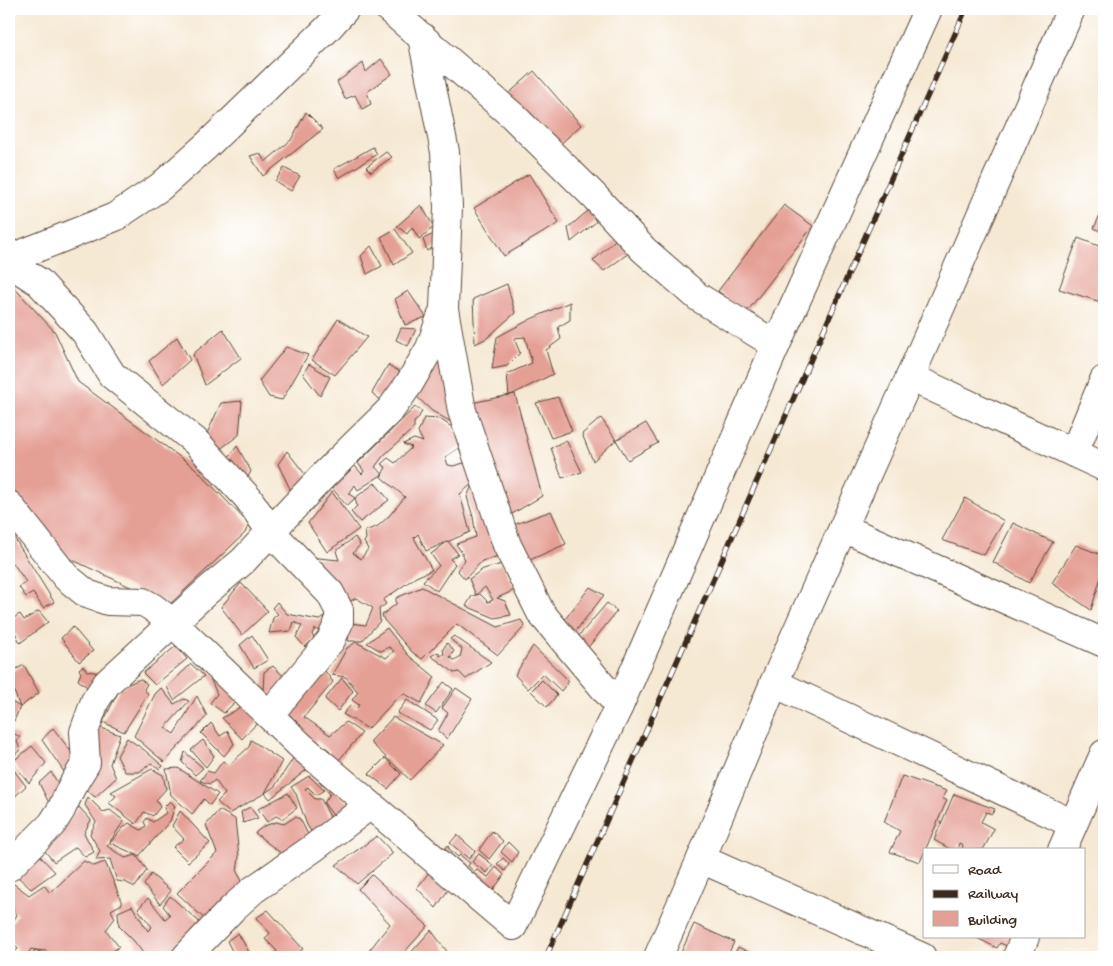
<svg xmlns="http://www.w3.org/2000/svg" width="1113" height="966" viewBox="0 0 1113 966" font-family="'Gochi Hand',sans-serif">
	<style>
		.building { fill: #e5a096; fill-rule: evenodd }
		.lines { fill: none; stroke-linecap: round; stroke-linejoin: round }
		.minor-casing { stroke: #574739; stroke-width: 30 }
		.minor { stroke: #fff; stroke-width: 28 }
		.rail-casing { stroke: #3b2a1e; stroke-width: 5.5 }
		.rail { stroke: #fff; stroke-width: 4; stroke-dasharray: 11; stroke-linecap: butt }
	</style>
	<rect width="100%" height="100%" fill="#fff"/>
	<filter id="ink" filterUnits="userSpaceOnUse"><feTurbulence type="fractalNoise" baseFrequency=".02" numOctaves="2"/><feDisplacementMap in="SourceGraphic" scale="10" xChannelSelector="R" yChannelSelector="G"/><feConvolveMatrix kernelMatrix="1 2 1 2 8 2 1 2 1" color-interpolation-filters="sRGB"/></filter>
	<filter id="wash" filterUnits="userSpaceOnUse"><feTurbulence type="fractalNoise" baseFrequency=".0096" numOctaves="4" result="noise"/><feDisplacementMap in="SourceGraphic" scale="20" xChannelSelector="R" yChannelSelector="G"/><feGaussianBlur stdDeviation="1.12" result="paint"/><feColorMatrix in="noise" values="0 0 0 0 0 0 0 0 0 0 0 0 0 0 0 0 0 1.4 0 .05"/><feComposite in="paint" operator="in"/></filter>
	<g filter="url(#wash)">
		<rect width="100%" height="100%" fill="#f6e9d4"/>
		<g id="blocks">
			<g class="building">
				<path d="M381,59L392,74L367,92L371,104L362,109L355,95L345,99L337,82L363,63L366,72Z"/>
				<path d="M534,71L581,125L553,151L505,97Z"/>
				<path d="M306,112L323,129L263,176L250,156L260,153L265,162L291,140Z"/>
				<path d="M373,147L377,154L339,178L334,169Z"/>
				<path d="M386,152L392,157L371,172L366,167Z"/>
				<path d="M284,168L300,176L291,191L275,181Z"/>
				<path d="M529,174L559,223L504,256L474,208Z"/>
				<path d="M421,205L434,227L419,239L412,227L407,234L397,226Z"/>
				<path d="M784,205L813,226L746,313L718,291Z"/>
				<path d="M1104,206V233L1094,228Z"/>
				<path d="M590,209L596,222L571,242L568,228Z"/>
				<path d="M395,229L412,253L394,265L381,237Z"/>
				<path d="M434,234L439,244L427,251L423,239Z"/>
				<path d="M1078,238L1104,248V303L1059,289Z"/>
				<path d="M615,240L629,253L604,271L593,261Z"/>
				<path d="M371,246L382,266L367,274L361,256Z"/>
				<path d="M9,282L55,332L78,382L195,468L249,524L245,533L169,605L64,556L9,495Z"/>
				<path d="M507,284L515,313L487,338L475,344L473,299Z"/>
				<path d="M408,291L426,317L405,325L395,299Z"/>
				<path d="M570,302V320L558,327L561,339L546,350L553,374L509,396L507,374L532,363L525,337L514,338L520,353L507,366L492,369L497,337L531,319Z"/>
				<path d="M338,319L367,337L335,375L312,360Z"/>
				<path d="M401,328L416,329L408,346L396,340Z"/>
				<path d="M223,329L241,358L205,385L193,354Z"/>
				<path d="M177,337L190,360L163,384L149,361Z"/>
				<path d="M286,347L308,355L282,400L269,397L259,381Z"/>
				<path d="M441,354L460,427L432,411L414,394Z"/>
				<path d="M309,364L330,377L320,396L303,374Z"/>
				<path d="M388,365L404,374L388,406L372,393Z"/>
				<path d="M515,394L542,496L507,517L471,403Z"/>
				<path d="M558,397L572,431L551,438L536,403Z"/>
				<path d="M242,401L239,435L215,453L205,438L221,403Z"/>
				<path d="M415,407L422,411L418,419L414,422V428L383,456L375,467L383,474L358,490L355,485L349,494L355,498L347,506L332,488L355,466L362,474L364,471L358,463Z"/>
				<path d="M424,418L440,419L453,428L465,444L445,457L448,465L453,466L468,462L473,483L460,494L470,532L426,551L418,534L414,538L432,570L416,577L383,600L386,604L379,609L380,621L362,641H348L350,623L366,625L373,608L356,598L343,605L308,557L339,560L336,551L355,537L360,545L353,553L361,559L368,549L364,542L366,539L365,531L378,526L389,516L405,497L381,477L386,467L381,464L388,458L395,463L412,447L403,444L414,439L423,442L418,432Z"/>
				<path d="M601,418L616,440L593,461L582,434Z"/>
				<path d="M646,423L658,443L628,460L616,440Z"/>
				<path d="M566,440L582,472L562,478L551,448Z"/>
				<path d="M237,446L251,471L244,485L226,461Z"/>
				<path d="M287,451L308,478L293,495L278,464Z"/>
				<path d="M375,483L389,500L360,522L351,512L357,506L355,498Z"/>
				<path d="M473,483L499,556L482,561L465,579L457,570L465,560L462,553L456,544L476,537L473,517L467,497Z"/>
				<path d="M332,492L359,529L327,552L308,523Z"/>
				<path d="M965,498L1004,521L984,555L942,540Z"/>
				<path d="M551,511L566,544L525,562L513,525Z"/>
				<path d="M1013,523L1053,542L1029,583L993,562Z"/>
				<path d="M10,531L54,602L43,608L33,593L26,597L19,587L26,582L13,563L9,566V532Z"/>
				<path d="M448,541L458,554L450,559L455,564L437,591L423,581L439,566L431,554Z"/>
				<path d="M1076,545L1104,556V567L1091,610L1052,583Z"/>
				<path d="M502,564L515,590L497,598L505,601L511,615L495,618L466,606L472,596L476,595L469,579L483,569ZM485,587L493,600L488,602L480,594L476,595Z"/>
				<path d="M241,583L268,611L242,635L221,607Z"/>
				<path d="M422,587L498,627L521,620L525,626L498,655L457,624L422,659L412,652L384,620L382,615L396,604V598Z"/>
				<path d="M590,587L604,595L574,633L562,623Z"/>
				<path d="M277,602L287,614L319,620L332,614L326,634L315,629L312,634L314,639L305,647L296,637L302,626L294,622L291,631L269,633L273,618L278,614L272,608Z"/>
				<path d="M607,603L617,611L586,650L577,638Z"/>
				<path d="M39,611L48,622L20,643L16,634L9,637V621L20,614L24,620Z"/>
				<path d="M73,627L93,651L79,662L61,638Z"/>
				<path d="M387,628L408,655L435,677L421,703L405,694L399,696L368,729L343,714L351,705L356,709L359,705L352,700L358,692L346,677L332,675L347,648L356,642L386,658L394,651L389,647L381,651L367,643Z"/>
				<path d="M252,635L268,660L254,668L240,645Z"/>
				<path d="M454,636L491,662L466,679L459,672L455,673L431,656L438,652L440,656L444,654L443,649L447,643L454,651L450,657L454,660L460,657L462,649L450,639Z"/>
				<path d="M176,646L187,659L155,685L143,673Z"/>
				<path d="M533,646L569,681L561,691L543,674L528,689L515,675Z"/>
				<path d="M191,664L204,676L174,700L167,687Z"/>
				<path d="M204,664L239,698L224,713L210,703L217,694Z"/>
				<path d="M24,665L39,693L20,707L9,678V673Z"/>
				<path d="M83,666L87,671L100,673L94,692L78,680L81,673L79,669Z"/>
				<path d="M273,666L293,685L269,695L263,690L264,672Z"/>
				<path d="M325,671L333,682L304,717L330,735L346,722L362,733L333,767L326,759L330,751L316,740L308,752L283,714L315,676Z"/>
				<path d="M342,678L353,691L338,711L325,699Z"/>
				<path d="M140,679L147,684L144,689L148,694L124,732L103,722L120,688Z"/>
				<path d="M542,680L557,695L547,707L531,691Z"/>
				<path d="M444,682L453,689L436,713L426,706Z"/>
				<path d="M161,688L174,704L184,699L189,701L165,728L174,734L197,696L207,716L164,762L134,736L155,694Z"/>
				<path d="M456,688L472,699L447,739L438,731L448,713L442,708Z"/>
				<path d="M9,700L20,707L14,721L9,718Z"/>
				<path d="M407,700L438,720L430,730L397,713Z"/>
				<path d="M245,705L259,721L242,739L222,718Z"/>
				<path d="M393,717L443,745L410,780L370,742Z"/>
				<path d="M211,723L220,736L228,731L234,744L224,756L201,733Z"/>
				<path d="M99,727L120,735L110,764L116,778L95,797L78,783Z"/>
				<path d="M53,728L79,762L69,779L42,740Z"/>
				<path d="M9,731L20,737L17,741L20,750L12,757L9,753Z"/>
				<path d="M127,738L143,749L163,766L160,769L151,763L139,772H125L117,756Z"/>
				<path d="M203,740L214,756L206,767L191,750Z"/>
				<path d="M251,740L282,761L265,793L230,813L217,802L225,794L215,780L210,784L200,781L207,771L214,773L223,761L229,765L249,747Z"/>
				<path d="M32,746L46,763L29,783L12,762Z"/>
				<path d="M185,752L203,768L195,775L182,762Z"/>
				<path d="M296,754L310,767L270,799L265,793L275,786Z"/>
				<path d="M385,758L401,774L388,789L369,774Z"/>
				<path d="M9,764L26,786L9,802Z"/>
				<path d="M178,768L218,794L210,805L204,799L192,814L171,795L166,769Z"/>
				<path d="M152,769L163,775L166,789L156,800L160,807L153,816L144,812L136,824L109,803L116,796L111,792Z"/>
				<path d="M51,772L64,793L52,809L39,783Z"/>
				<path d="M313,774L357,809L339,824L324,803L330,794Z"/>
				<path d="M309,776L324,790L316,795L308,787L305,789L315,799H321L334,825L316,839L307,825L296,794L291,787Z"/>
				<path d="M902,776L947,791L942,799L947,800L920,862L890,852L900,831L884,822Z"/>
				<path d="M288,793L297,808L282,819L276,816L267,822L258,809Z"/>
				<path d="M954,794L995,809L992,814L986,812L981,822L994,829L983,850H962L963,845L959,843L957,850H952L934,840Z"/>
				<path d="M88,797L103,812L110,810L124,821L107,846L125,858L136,855L147,870L135,887L125,882L117,881L110,859L96,860L100,851L90,834L96,822L85,805Z"/>
				<path d="M170,801L175,806L170,821L139,856L110,843L124,827L129,823L141,830L146,826L144,822L147,818L153,822L166,813L164,807Z"/>
				<path d="M79,807L91,820L84,833L94,852L85,857L76,847L54,862L44,850Z"/>
				<path d="M250,807L258,818L243,823L241,812Z"/>
				<path d="M219,810L235,819L239,857L237,872L246,888L209,923L177,893L217,853L206,825Z"/>
				<path d="M180,811L210,843L188,862L173,847L184,839L172,826Z"/>
				<path d="M295,817L300,819L312,842L287,858L255,833L264,826L276,822L284,824Z"/>
				<path d="M492,831L503,841L489,859L479,850Z"/>
				<path d="M457,835L475,851L469,859L450,843Z"/>
				<path d="M377,836L393,853L357,884L336,865Z"/>
				<path d="M508,842L518,852L512,862L501,852Z"/>
				<path d="M448,845L449,849L458,857L460,855L470,863L468,866L475,872L477,870L488,877L496,867L504,875L491,893L439,856Z"/>
				<path d="M38,854L55,872L31,889L16,875Z"/>
				<path d="M479,854L493,865L487,873L472,862Z"/>
				<path d="M503,858L509,864L505,871L497,864Z"/>
				<path d="M84,861L94,866L105,862L115,885L122,904L111,910L115,918L106,930L119,947L106,955L108,957H32L35,950L31,949L26,957H9L18,949L9,939V923L10,926L17,915L9,904V887L14,884L29,895L44,885L50,893ZM35,950L47,951L51,956Z"/>
				<path d="M430,871L450,887L436,908L417,888Z"/>
				<path d="M151,874L171,891L160,904L144,885Z"/>
				<path d="M372,875L428,926L400,957H390L385,952L379,957H364L390,924L358,889Z"/>
				<path d="M170,896L205,927L171,957H146L134,941L119,926L118,912L132,906L148,931L152,927L138,909L148,898L165,919L170,915L163,906Z"/>
				<path d="M268,910L303,949L291,957H270L277,951L265,939L270,933L256,918Z"/>
				<path d="M694,924L734,942L727,957H679Z"/>
				<path d="M431,930L451,957H407Z"/>
				<path d="M238,933L252,957H235L227,941Z"/>
				<path d="M975,937H1019L1016,950L1000,943L997,948Z"/>
				<path d="M738,947L759,957H733Z"/>
			</g>
		</g>
	</g>
	<g filter="url(#ink)">
		<use href="#blocks" fill-opacity="0" stroke="#574739" stroke-width="1"/>
		<g class="lines">
			<defs>
				<g id="minor">
					<path d="M389,9L513,116L594,196L644,250L698,297L776,345"/>
					<path d="M9,259L115,217L160,187L206,146L327,29L345,9"/>
					<path d="M9,263L39,282L85,332L112,375L195,441L248,498L271,532L330,593L339,610V622L331,640L269,715"/>
					<path d="M910,377L1104,467"/>
					<path d="M1074,453L1104,380"/>
					<path d="M9,505L66,577L87,594L108,601L143,602L152,607L173,623L302,747L513,926L619,706L541,613L507,545L462,411L444,309"/>
					<path d="M843,528L1104,643"/>
					<path d="M774,683L1073,824"/>
					<path d="M619,706L776,345L928,9"/>
					<path d="M1062,850L1104,754"/>
					<path d="M701,859L922,957"/>
					<path d="M9,867L52,824L61,810L72,786L86,763L84,732L95,701L107,683L206,592L243,561L321,478L391,409L409,384L430,348L444,309L448,207L445,152L422,37"/>
					<path d="M186,957L232,909L253,890L312,849L370,805"/>
					<path d="M658,957L701,859L774,683L910,377L1071,9"/>
					<path d="M1017,957L1025,937"/>
				</g>
			</defs>
			<use href="#minor" class="minor-casing"/>
			<use href="#minor" class="minor"/>
			<defs>
				<path id="rail" d="M546,957L966,9"/>
			</defs>
			<use href="#rail" class="rail-casing"/>
			<use href="#rail" class="rail"/>
		</g>
	</g>
	<rect width="1113" height="966" fill="none" stroke="#fff" stroke-width="30"/>
	<rect x="923" y="848" width="162" height="90" fill="#ffffff" stroke="#b1aaa5"/>
	<rect x="933" y="865" width="25" height="8" fill="#ffffff" stroke="#b1aaa5"/>
	<text x="968" y="874" font-size="15" fill="#3b2a1e">Road</text>
	<rect x="933" y="890" width="25" height="8" fill="#3b2a1e" stroke="#b1aaa5"/>
	<text x="968" y="898" font-size="15" fill="#3b2a1e">Railway</text>
	<rect x="933" y="911" width="25" height="15" fill="#e5a096" stroke="#b1aaa5"/>
	<text x="968" y="924" font-size="15" fill="#3b2a1e">Building</text>
</svg>
